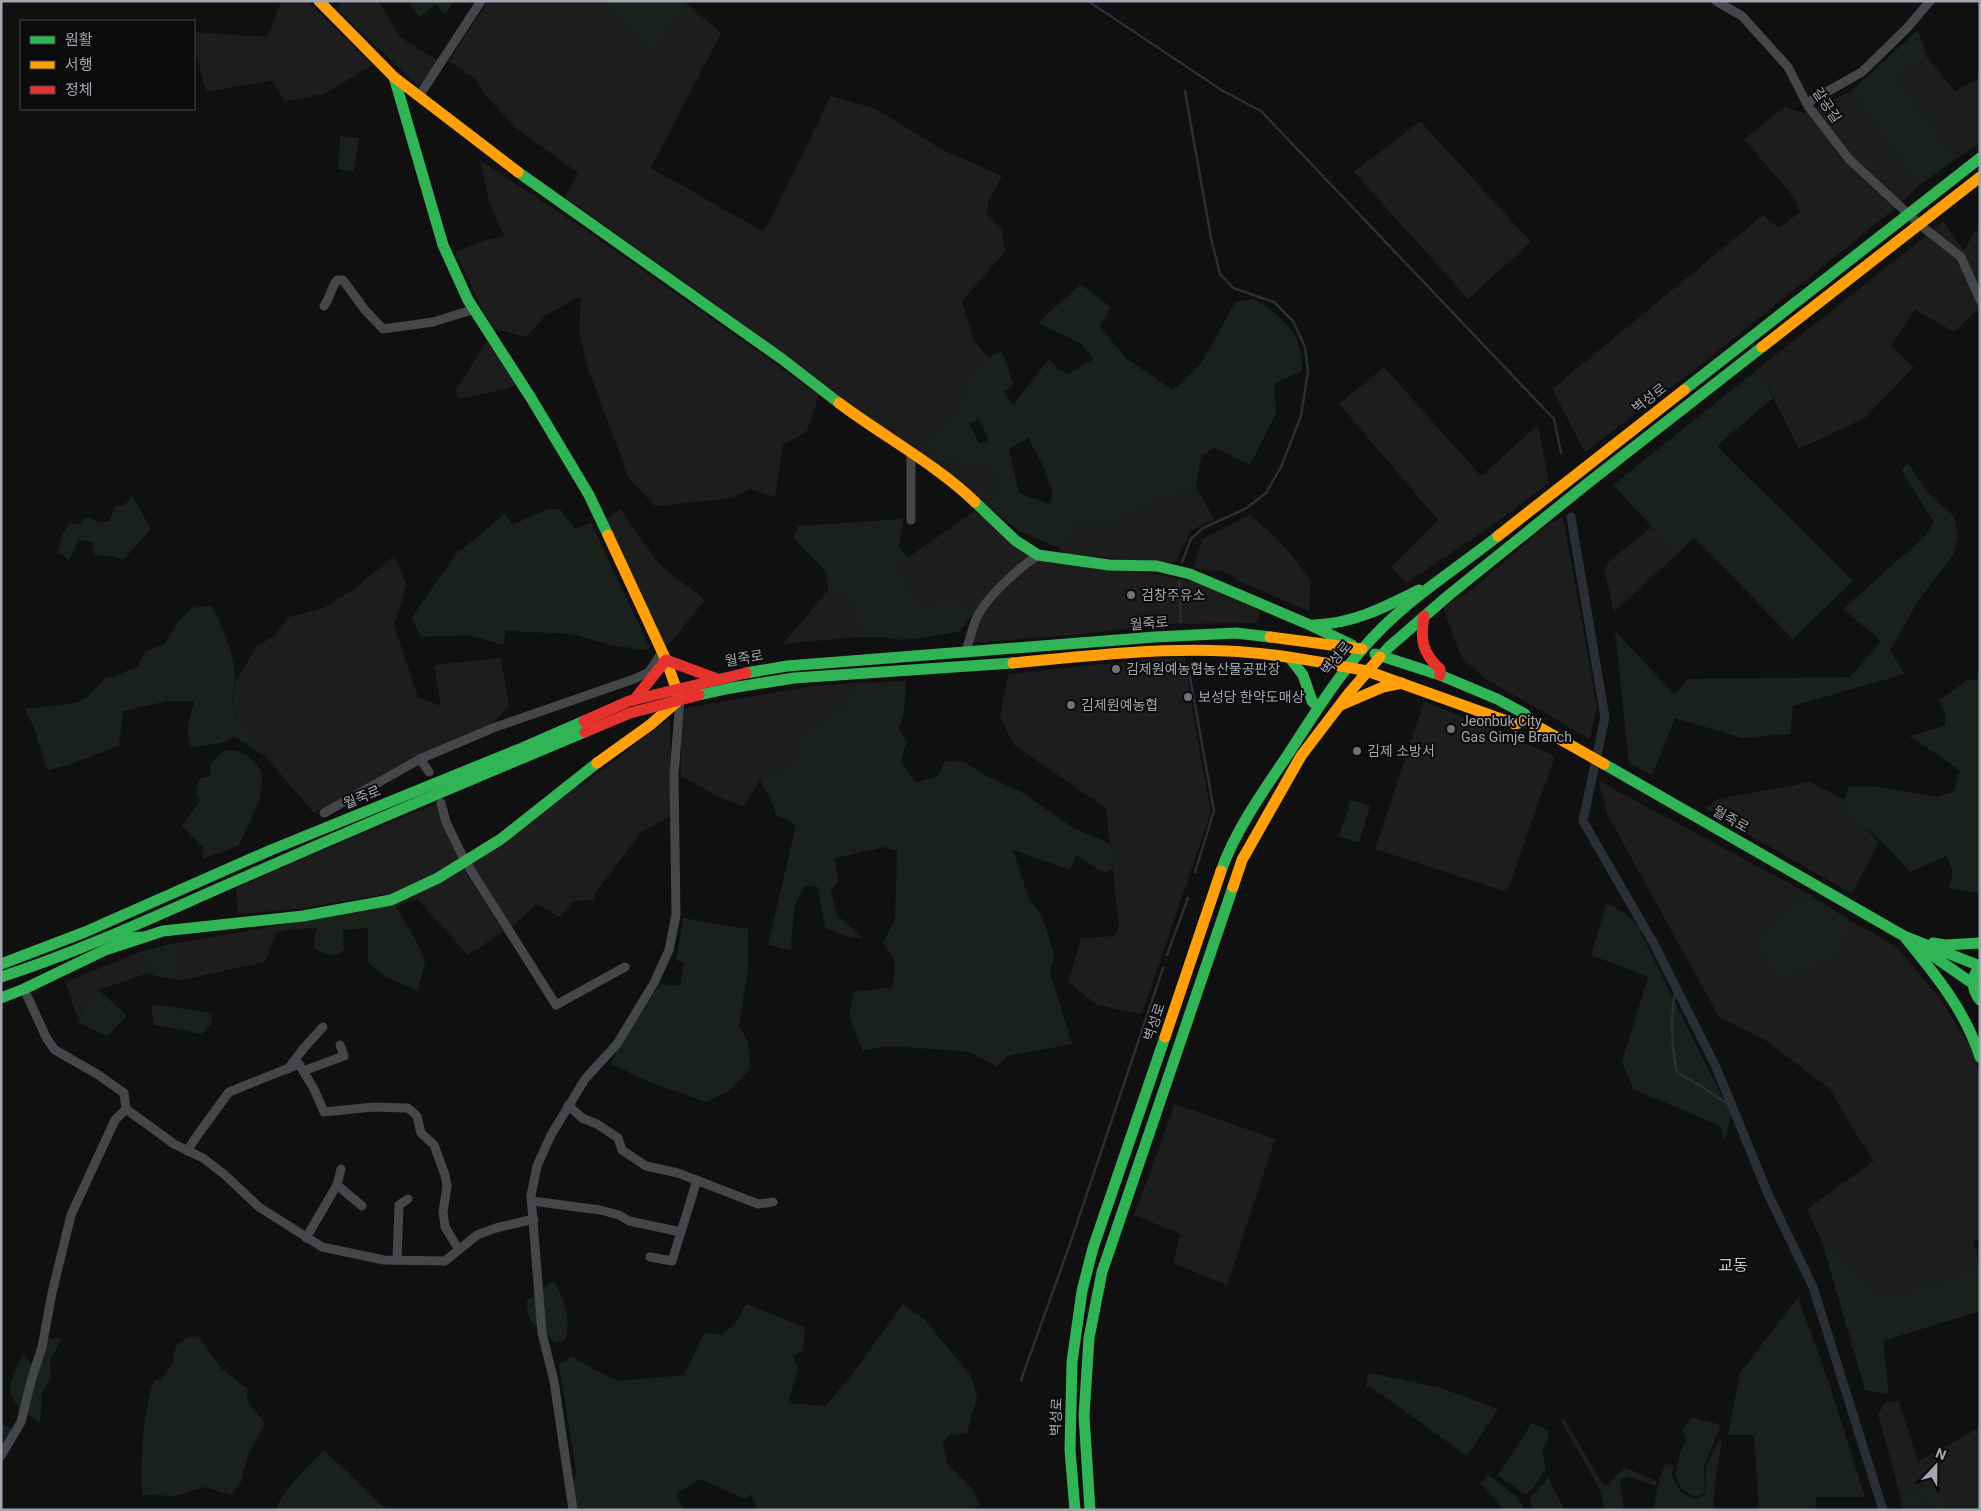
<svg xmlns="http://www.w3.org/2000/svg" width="1981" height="1511" viewBox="0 0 1981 1511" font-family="Roboto,'Noto Sans KR',sans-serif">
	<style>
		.built { fill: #1d1d1e }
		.green { fill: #1a201b; fill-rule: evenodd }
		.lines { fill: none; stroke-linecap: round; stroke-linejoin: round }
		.stream { stroke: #292f34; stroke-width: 2.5 }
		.canal { stroke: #292f34; stroke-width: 9 }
		.street { stroke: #444649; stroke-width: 9 }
		.fast { stroke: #30b455; stroke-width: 11 }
		.slow { stroke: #ff9f0a; stroke-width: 11 }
		.jam { stroke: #e5322d; stroke-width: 11 }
		.poi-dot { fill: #6f7278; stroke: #0b0b0c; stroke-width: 2 }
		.labels { text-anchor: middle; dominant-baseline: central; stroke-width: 4; stroke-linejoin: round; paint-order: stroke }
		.street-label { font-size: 14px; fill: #a2a6b0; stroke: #0b0b0c }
		.poi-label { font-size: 14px; fill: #a2a6b0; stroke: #0b0b0c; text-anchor: start }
		.quarter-label { font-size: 16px; fill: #c3c5cd; stroke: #0b0b0c }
	</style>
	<rect width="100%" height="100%" fill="#101011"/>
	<g class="built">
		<path d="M282,1H307L373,65L324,94L284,101L272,80L206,92L194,45V32L267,37Z"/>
		<path d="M344,1H378L400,37L438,61L418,86L336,8Z"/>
		<path d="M488,1H607L654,47L685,2L721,33L651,168L764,232L831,96L876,109L941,149L1002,176L988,202L987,214L1001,228L1005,252L962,301L973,338L989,359L975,369L966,397L927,445L1000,474L988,507L734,318L565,197L578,173L516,128L484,94L475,79L449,61Z"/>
		<path d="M1927,57L1955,91L1980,78V143L1956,159L1895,77Z"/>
		<path d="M1851,91L1920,185L1888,214L1702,364L1585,452L1552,389L1763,215L1779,228L1800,212L1796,200L1744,139L1784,107L1804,113Z"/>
		<path d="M1420,121L1531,242L1468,299L1354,172Z"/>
		<path d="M480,160L580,226L819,395L807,431L783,445L775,497L749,489L734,498L655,506L629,479L586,363L579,331L581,296L546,315L526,337L492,328L455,252L482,241L504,236L489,201Z"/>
		<path d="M1943,222L1964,250L1975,231L1980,232V307L1954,332L1915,310L1891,346L1914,367L1865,418L1799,449L1759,368Z"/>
		<path d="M487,341L519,384L505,389L460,399L455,391Z"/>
		<path d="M1384,367L1481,476L1538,425L1549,483L1490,527L1406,583L1391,567L1438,520L1339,404Z"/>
		<path d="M1196,487L1214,519L1191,531L1175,563L1064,554L1059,548L1078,523L1110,524L1153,502Z"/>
		<path d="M620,509L659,564L705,600L666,648L606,519Z"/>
		<path d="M974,511L1039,559L1165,576L1196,582L1260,611L1257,623L1167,624L1072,635L973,643L978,623L972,614L924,608L892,569Z"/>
		<path d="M1250,515L1279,540L1311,580L1309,611L1239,581L1223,571L1193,569L1202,539Z"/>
		<path d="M1563,517L1597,706L1590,739L1484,678L1461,657L1443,608L1472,589L1550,523Z"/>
		<path d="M1652,527L1677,554L1614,612L1604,568L1610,560Z"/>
		<path d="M394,556L407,584L394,625L418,697L441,706L434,665L501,658L509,706L492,723L452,741L314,813L244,732L232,706L236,681L257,646L274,636L289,617L324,608L354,589Z"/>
		<path d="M828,590L849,602L858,614L859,637L783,644Z"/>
		<path d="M1185,657L1190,698L1211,812L1142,1014L1097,1005L1068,982L1081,938L1115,936L1119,927L1106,808L1014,745L1000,717L1008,674L1150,659Z"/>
		<path d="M852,683L848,704L838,709L805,754L782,776L766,767L760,780L743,806L719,797L681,776V728L685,708L811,686Z"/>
		<path d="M1424,701L1555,756L1507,892L1375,849Z"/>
		<path d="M670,718L672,815L642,832L595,893V900L574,901L559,917L537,904L511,927L469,862L575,786L580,787Z"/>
		<path d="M1599,781L1809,894L1754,943L1842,948L1851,921L1896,946L1942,1001L1972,1050L1980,1075V1239L1973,1241L1980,1267L1931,1285L1881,1298L1822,1242L1807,1209L1874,1161L1858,1137L1830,1089L1765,1040L1719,1017L1607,814Z"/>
		<path d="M1810,782L1845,800L1842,810L1858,820L1879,842L1852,894L1733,826L1705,808L1718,799Z"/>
		<path d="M436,804L463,868L503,932L468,955L417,899L396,906L385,894L299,909L238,914L236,888L354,837Z"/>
		<path d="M258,929L276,933L265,962L186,979L175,980L180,964L175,943Z"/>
		<path d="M140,952L155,976L148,973L99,990L87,1000L78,1019L65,982Z"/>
		<path d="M1175,1104L1275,1139L1227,1285L1173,1263L1180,1234L1134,1215Z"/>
		<path d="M1899,1401L1918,1462L1980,1427V1510H1904L1878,1414L1886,1402Z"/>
	</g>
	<g class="green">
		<path d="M412,1H454L445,15L436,3L420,17L410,5Z"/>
		<path d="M607,1H684L685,2L654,48Z"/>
		<path d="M1918,30L1927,57L1895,77L1956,159L1920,185L1851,91Z"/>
		<path d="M340,136L359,138L354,171L338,169Z"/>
		<path d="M1080,284L1111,307L1100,327L1127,359L1173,390L1201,364L1235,302L1254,299C1283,317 1304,334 1302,371L1274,384L1276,414L1250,465L1214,447L1201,457L1196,487L1153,502L1110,524L1078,523L1059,548L1019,531L988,507L1000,474L976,464L934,454L927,445L966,397L965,379L975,369L1000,350L1007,364L1013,385L1004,392L1013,405L1049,359L1060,370L1068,374L1093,359L1082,344L1038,323ZM979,419L988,440L979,444L969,424ZM1028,438L1043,466L1053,493L1049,504L1019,493L1009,449Z"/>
		<path d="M1759,368L1773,398L1717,446L1853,581L1793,639L1694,538L1677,554L1613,485Z"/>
		<path d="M1908,463L1928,493L1954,516L1958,537L1953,555L1918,601L1890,651L1905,674L1793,706L1790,734L1742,738L1675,718L1652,775L1629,763L1615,631L1675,695L1687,679L1850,677L1881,641L1843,609L1925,536L1934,522L1901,470Z"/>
		<path d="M132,496L151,529L123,560L114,556L93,555V542L78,540L69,560L58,552L63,533L70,523L80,524L87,517L98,522H109L115,506H124Z"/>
		<path d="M548,509H560L575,529L591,523L650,648L645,650L610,645L572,634L506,631L503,645L468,635L421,637L412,617L457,553L505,514L512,525Z"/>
		<path d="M903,519L899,547L908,558L893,569L924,608L947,598L965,608L973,614L960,631L929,637L902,640L884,637H859C858,604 855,605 828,590L826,571L793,538L798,526Z"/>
		<path d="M211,605C223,629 234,651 235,678C236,688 230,700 233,709C240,728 253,742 266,757L234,736L222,743L191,747C185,728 189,720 195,701H168L123,711L119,746L65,766L47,770L34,728L25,709L75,703L86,698L106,677L115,676L138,666L146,651L165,644L178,621L192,608Z"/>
		<path d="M1980,679V893L1949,888L1953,872L1947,856L1910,872C1890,849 1867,826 1842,810L1849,786L1877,787L1937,797L1953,792L1960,771L1947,761L1909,736L1945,726L1946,715L1939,701L1967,680Z"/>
		<path d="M906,681L904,712L899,729L907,741L901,761L915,783L938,776L944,762L961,760L985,775L1023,793L1072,827L1111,844L1113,869L1104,873L1076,855L1070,870L1013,850L1029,899L1043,918L1054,955L1050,972L1072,1044L1008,1056L996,1066L970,1052L947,1050L887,1046L863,1051L849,1016L854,992L892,987C897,964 897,962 883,943L895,920L897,851L885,847L835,858L838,881L831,890L837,915L864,939L846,936L825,928L818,887L805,885L794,907L791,950L768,945L796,825L775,814L773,803L760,780L766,767L782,776L804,754L802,740L838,709L848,704L852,683Z"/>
		<path d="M224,750C244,750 252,757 263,773L259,802L238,846L203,859V848L181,826L201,800L196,794L199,779L211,776L210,764Z"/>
		<path d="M1351,800L1370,806L1359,843L1339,836Z"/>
		<path d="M1809,894L1851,921L1842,948L1832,960L1782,976L1753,943Z"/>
		<path d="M1607,902L1635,921L1705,1063L1731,1114L1725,1140L1719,1125L1634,1090L1622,1062L1648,977L1591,955Z"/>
		<path d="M394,903L417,943L425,962L418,990L390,979L368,963V928L343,930L344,950C332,959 325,953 313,947L317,928L292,929L276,933L258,929Z"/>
		<path d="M683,918L748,929V969L739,1026L748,1042L751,1069L728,1091L706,1102L649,1082L611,1064L617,1050L660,984L680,986L684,963L676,960Z"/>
		<path d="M175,943L180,964L175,980L155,976L140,952Z"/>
		<path d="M99,990L127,1016L107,1036L77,1022L87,1000Z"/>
		<path d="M151,1004L212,1013L211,1024L201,1034L154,1025Z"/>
		<path d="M1822,1242L1881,1298L1931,1285L1980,1267V1311L1883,1341L1889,1394L1865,1390Z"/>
		<path d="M553,1281C564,1297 572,1321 565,1340L554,1343C542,1322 527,1333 527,1300Z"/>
		<path d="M1798,1297L1829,1383L1865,1497H1817L1815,1510H1759L1754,1435H1728L1740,1373Z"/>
		<path d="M746,1304L805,1327L803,1352L793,1355L798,1369L788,1403L825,1406L850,1377L903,1304L925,1320L971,1376L977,1397L967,1433L949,1435L943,1443L947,1464L974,1491L980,1506L967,1510H757L751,1494L746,1499L700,1479L676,1494L681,1505L685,1510H575L571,1496L576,1471L559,1365L571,1356L595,1370L618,1381L684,1375L705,1332L722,1335L735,1324Z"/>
		<path d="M198,1336L222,1369L248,1389L247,1401L265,1423L248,1455L241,1482L231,1495L205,1487L176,1496L142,1495C141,1457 142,1415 154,1380H161L172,1364L176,1346L188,1337Z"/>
		<path d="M47,1338L61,1339L50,1361L51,1378L42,1394L40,1423C5,1399 3,1392 23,1354L30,1363L40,1362Z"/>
		<path d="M1368,1374H1375L1441,1388L1498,1409L1467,1456L1371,1387H1366Z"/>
		<path d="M1563,1417L1604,1486L1609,1484L1624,1467L1657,1481L1655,1486L1628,1476L1622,1479L1620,1484L1624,1510H1605L1600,1490L1561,1421Z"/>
		<path d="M1691,1417L1721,1425L1704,1466L1705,1492L1696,1497C1675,1487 1674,1479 1679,1459C1680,1451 1682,1447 1687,1441L1683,1429Z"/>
		<path d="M1,1423L13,1429L1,1448Z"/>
		<path d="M1532,1423L1548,1430V1440L1542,1451L1546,1469L1532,1489L1526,1494L1521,1492L1498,1475Z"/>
		<path d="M1719,1440L1722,1442L1716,1473L1713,1510H1654L1657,1488L1665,1463L1674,1466L1671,1475L1682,1493L1695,1499L1706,1494V1466Z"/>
		<path d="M324,1450L387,1510H275C286,1487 306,1468 324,1450Z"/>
		<path d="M1488,1475C1501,1485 1519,1495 1525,1510H1504L1480,1483Z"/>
		<path d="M1549,1477L1552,1487L1565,1510H1533L1529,1499Z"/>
		<path d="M1937,1486L1945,1506L1955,1503L1958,1510H1935L1928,1497L1905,1504L1903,1497Z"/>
	</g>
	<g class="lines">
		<g class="stream">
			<path d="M1088,1L1223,91L1261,111L1554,419L1561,453"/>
			<path d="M1182,562L1191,539L1203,528L1245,509L1266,493L1281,467L1301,416L1308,371L1305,347L1293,321L1274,302L1233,288L1220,274L1211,238L1185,91"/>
			<path d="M1179,582L1181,622"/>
			<path d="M1188,666L1214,811L1195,872"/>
			<path d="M1167,955L1188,898"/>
			<path d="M1676,987C1670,1019 1671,1041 1677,1073L1701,1086L1733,1108"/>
			<path d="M1021,1380L1070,1244L1163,968"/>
		</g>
		<path class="canal" d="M1571,517L1605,717L1583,821L1654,944L1716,1067L1768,1194L1813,1287L1883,1510"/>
		<g class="street">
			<path d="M1716,1L1742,16L1788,67L1808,106L1849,159L1919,224L1961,257L1980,300"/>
			<path d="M419,96L481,1"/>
			<path d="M1807,103L1862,72L1907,28L1930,1"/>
			<path d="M324,306C330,298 331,288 337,280H343L365,310L383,329L433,322L475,309"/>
			<path d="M911,520V454"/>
			<path d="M965,653C969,642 972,630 976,619C986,597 1019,568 1038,555"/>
			<path d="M420,759L429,772"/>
			<path d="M441,803L446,822L465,861L556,1005L625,967"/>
			<path d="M324,813L420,759L493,728L634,679L649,672L662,652"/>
			<path d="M24,989L47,1039L55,1050L97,1074L124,1093L126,1109L174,1144L203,1158L225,1175L259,1207L322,1247L384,1260L445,1261L477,1235L496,1228L534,1219"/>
			<path d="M288,1069L303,1049L323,1027"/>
			<path d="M303,1071L344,1056L340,1045"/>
			<path d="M568,1105L582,1118L597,1124L618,1138L622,1150L646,1166L678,1173L758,1204L773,1202"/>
			<path d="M187,1151L199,1133L229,1092L299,1064L314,1089L324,1112L373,1107L408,1108L417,1116L421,1133L434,1145L445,1175L447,1186L443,1212L445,1227L459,1250"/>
			<path d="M337,1185L362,1206"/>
			<path d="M532,1201L600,1210L619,1215L629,1221L681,1232L697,1180"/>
			<path d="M306,1238L337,1185L341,1169"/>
			<path d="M650,1257L672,1261L681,1232"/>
			<path d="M397,1260L399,1205L408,1199"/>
			<path d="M1,1456L21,1422L31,1381L42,1347L52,1293L71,1215L115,1120L126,1109"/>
			<path d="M573,1510L554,1381L542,1333L531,1196L537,1166L551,1135L585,1079L617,1044L654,983L669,950L676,915L674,775L680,699"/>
		</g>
		<g class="fast">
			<path d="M394,77L443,245L468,300L531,398L589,495L608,535"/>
			<path d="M518,172L782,359L839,403"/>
			<path d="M1684,390L1980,158"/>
			<path d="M975,502L1016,541L1038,555L1109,565L1157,566L1190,574L1310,625L1352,645"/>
			<path d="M1314,625C1353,624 1385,607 1419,590"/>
			<path d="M1375,654L1440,675L1497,699L1525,714L1528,721"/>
			<path d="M1380,657L1389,647L1449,595L1588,483L1762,347"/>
			<path d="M1290,658L1303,675L1312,701L1318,707"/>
			<path d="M746,673L787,666L1155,637L1236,633L1270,637"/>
			<path d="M699,695L731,688L794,678L1013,663"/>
			<path d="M1604,764L1904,936L1980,966"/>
			<path d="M1221,871C1236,829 1264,790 1289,753C1319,707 1345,664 1384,626C1419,592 1460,566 1498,536"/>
			<path d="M1904,936C1935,974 1965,1010 1980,1057"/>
			<path d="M109,939L144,937"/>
			<path d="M1933,943L1945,945L1980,943"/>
			<path d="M1920,947L1972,983"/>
			<path d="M1,964L85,932L271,850L522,748L584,721"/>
			<path d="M1980,966C1971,977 1971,989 1980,1000"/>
			<path d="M1,977C85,950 166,911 247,876C359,827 472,779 585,732"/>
			<path d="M1,998L24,989L105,950L163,931L303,916L391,900L438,878L501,839L597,763"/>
			<path d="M1075,1510L1070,1450L1072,1362L1082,1291L1093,1248L1165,1037"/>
			<path d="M1090,1510L1084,1416L1089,1338L1102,1272L1233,887"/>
		</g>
		<g class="slow">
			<path d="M319,1L394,77L518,172"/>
			<path d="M1762,347L1980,177"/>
			<path d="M839,403C883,436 937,465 975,502"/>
			<path d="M1498,536L1684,390"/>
			<path d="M1270,637L1362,649"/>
			<path d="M1013,663C1084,656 1155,648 1227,651C1274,653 1321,662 1367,671"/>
			<path d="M1367,671L1515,724L1528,721L1604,764"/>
			<path d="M1341,705L1383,687L1402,683"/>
			<path d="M597,763L650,725L680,699L666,660L608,535"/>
			<path d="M1233,887L1242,860L1301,756L1349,693L1380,657"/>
			<path d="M1165,1037L1221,871"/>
		</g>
		<g class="jam">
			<path d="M1424,616C1420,639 1422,653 1440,669V675"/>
			<path d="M634,700L666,660L717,679"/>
			<path d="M584,721L629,701L746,673"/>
			<path d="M585,732L630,713L699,695"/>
		</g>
	</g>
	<g class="poi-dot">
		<circle cx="1131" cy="595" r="5"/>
		<circle cx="1116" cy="669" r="5"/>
		<circle cx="1188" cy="697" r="5"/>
		<circle cx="1071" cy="705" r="5"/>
		<circle cx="1451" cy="729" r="5"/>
		<circle cx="1357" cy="751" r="5"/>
	</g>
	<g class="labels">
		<g class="street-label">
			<text transform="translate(1827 105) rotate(56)">갈공길</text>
			<text transform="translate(1649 398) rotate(-38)">벽성로</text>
			<text transform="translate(1149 623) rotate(-5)">월죽로</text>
			<text transform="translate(744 658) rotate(-10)">월죽로</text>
			<text transform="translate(1336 658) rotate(-51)">벽성로</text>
			<text transform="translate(362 797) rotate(-22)">월죽로</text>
			<text transform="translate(1731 819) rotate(29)">월죽로</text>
			<text transform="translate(1154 1022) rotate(-71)">벽성로</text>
			<text transform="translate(1056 1417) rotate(-88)">벽성로</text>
		</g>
		<g class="poi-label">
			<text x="1141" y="595">검창주유소</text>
			<text x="1126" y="669">김제원예농협농산물공판장</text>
			<text x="1198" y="697">보성당 한약도매상</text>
			<text x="1081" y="705">김제원예농협</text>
			<text x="1461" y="721">Jeonbuk City<tspan x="1461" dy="16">Gas Gimje Branch</tspan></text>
			<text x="1367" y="751">김제 소방서</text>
		</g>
		<g class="quarter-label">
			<text x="1733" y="1265">교동</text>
		</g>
	</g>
	<rect width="1981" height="1511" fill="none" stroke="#a2a6b0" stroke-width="5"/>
	<rect x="20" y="20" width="175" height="90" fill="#0b0b0c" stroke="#47494e"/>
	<rect x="30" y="36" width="25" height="8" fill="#30b455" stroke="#47494e"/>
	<text x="65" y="45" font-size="15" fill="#a2a6b0">원활</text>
	<rect x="30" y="61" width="25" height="8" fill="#ff9f0a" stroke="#47494e"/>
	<text x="65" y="70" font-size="15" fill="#a2a6b0">서행</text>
	<rect x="30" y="86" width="25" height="8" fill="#e5322d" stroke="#47494e"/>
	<text x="65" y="95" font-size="15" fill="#a2a6b0">정체</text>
	<g transform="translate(1936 1466) rotate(22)" stroke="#0b0b0c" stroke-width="4" paint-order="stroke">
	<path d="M0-4L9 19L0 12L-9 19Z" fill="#a2a6b0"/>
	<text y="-8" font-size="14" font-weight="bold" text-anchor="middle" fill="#a2a6b0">N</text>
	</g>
</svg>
